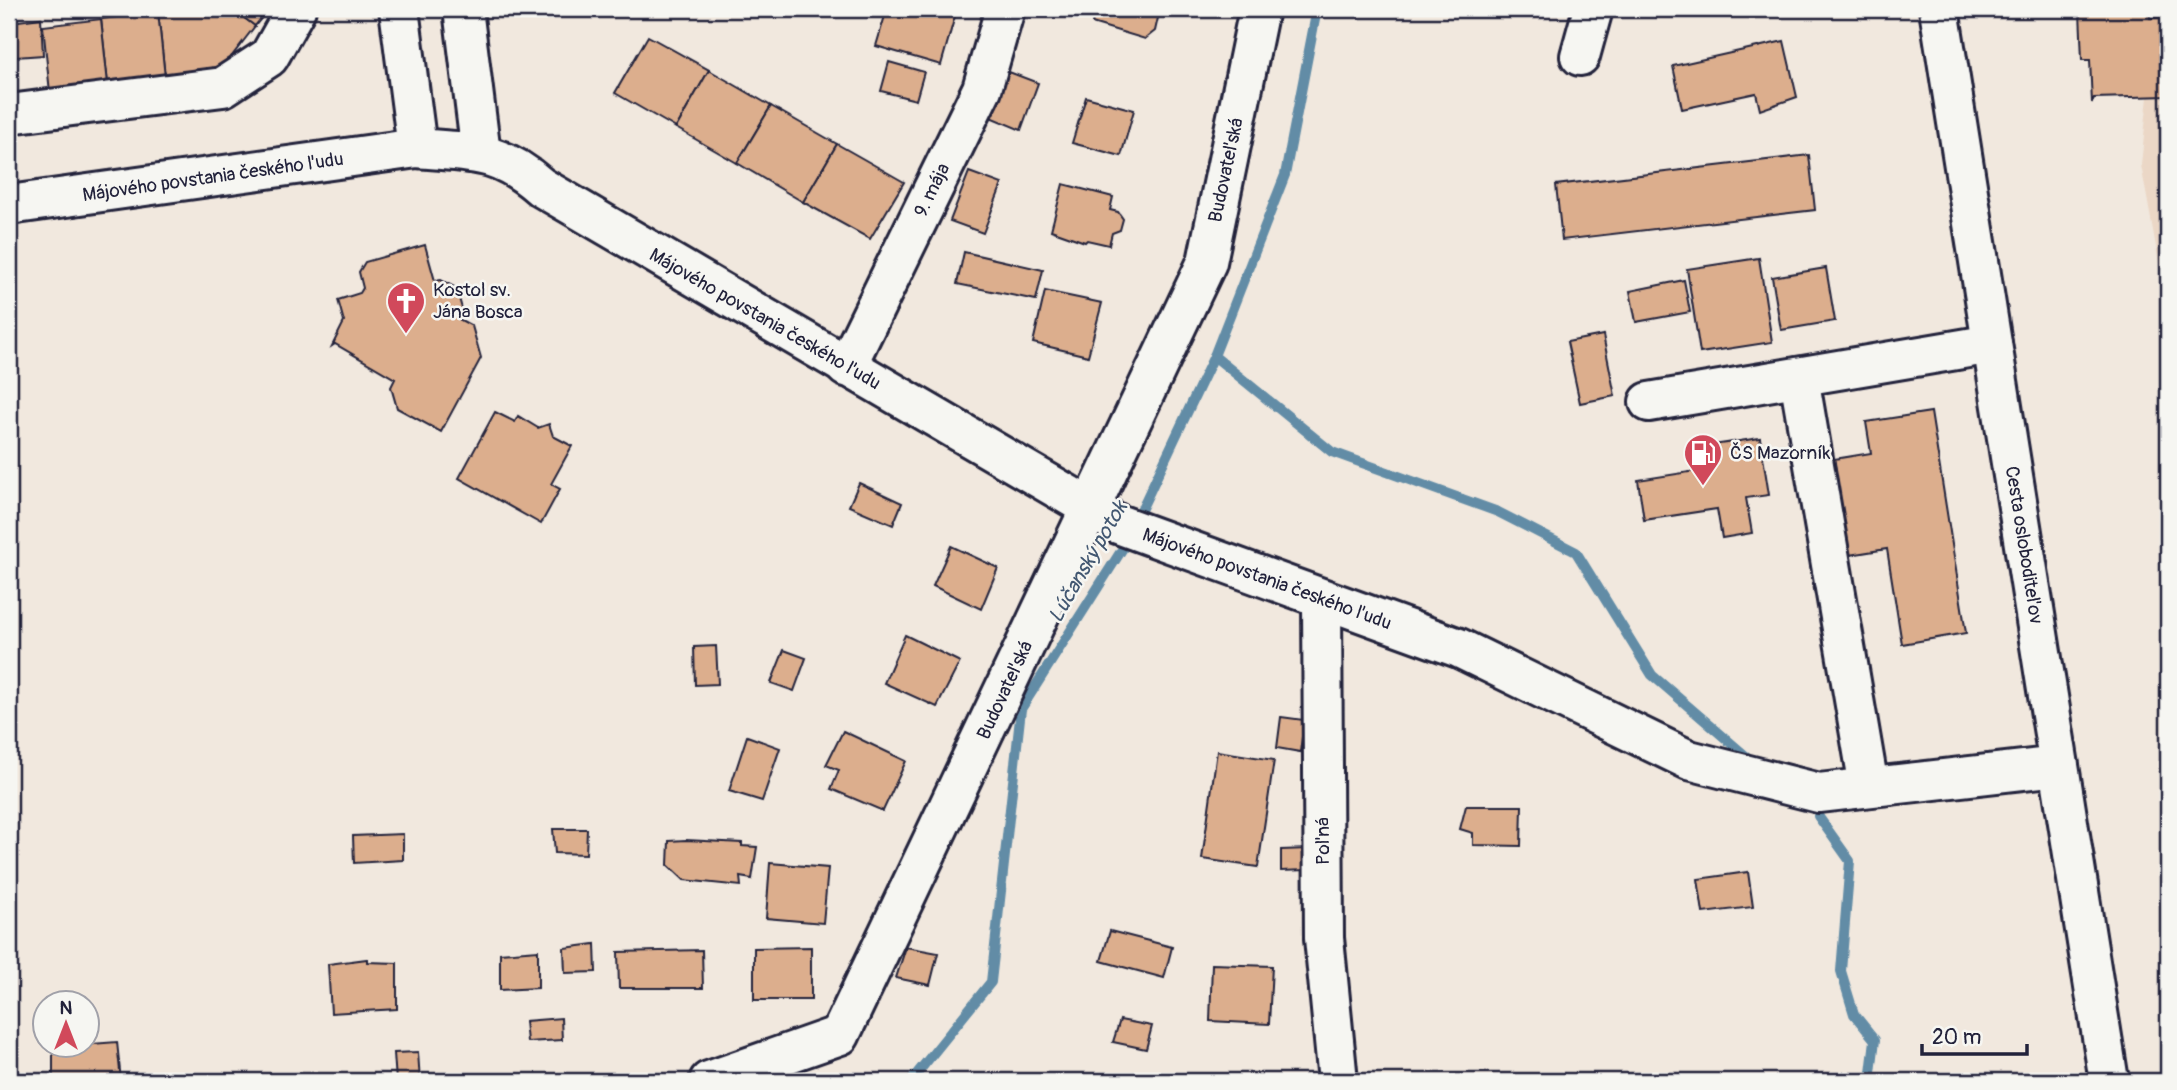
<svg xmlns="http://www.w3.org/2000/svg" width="2177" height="1090" viewBox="0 0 2177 1090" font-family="Pangolin,sans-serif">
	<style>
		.built { fill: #ebd7c6 }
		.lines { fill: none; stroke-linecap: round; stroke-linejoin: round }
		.stream { stroke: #628ca6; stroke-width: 10 }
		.building { fill: #dcae8d; stroke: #22223b; stroke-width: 2 }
		.minor-casing { stroke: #22223b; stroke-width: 44 }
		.major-casing { stroke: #22223b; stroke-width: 44 }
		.minor { stroke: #f6f6f2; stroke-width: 38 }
		.major { stroke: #f6f6f2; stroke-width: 38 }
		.labels { text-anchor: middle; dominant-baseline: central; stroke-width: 5; stroke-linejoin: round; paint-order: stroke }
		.street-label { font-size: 19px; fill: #22223b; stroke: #f6f6f2 }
		.poi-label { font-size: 19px; fill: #22223b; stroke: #f6f6f2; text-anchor: start }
		.water-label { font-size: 21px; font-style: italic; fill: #425771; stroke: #f6f6f2 }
	</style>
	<rect width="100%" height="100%" fill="#f1e8de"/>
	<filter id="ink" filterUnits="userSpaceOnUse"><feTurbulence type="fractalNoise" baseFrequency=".0143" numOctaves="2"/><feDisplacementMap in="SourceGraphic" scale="14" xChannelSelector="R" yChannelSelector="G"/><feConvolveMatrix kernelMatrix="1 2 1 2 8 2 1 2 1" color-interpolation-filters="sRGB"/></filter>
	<g filter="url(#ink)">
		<path class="built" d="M2157,9H2168V312L2141,165Z"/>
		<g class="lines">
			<g class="stream">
				<path d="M1214,356L1332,452L1498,512L1576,552L1652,675L1754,763"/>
				<path d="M1818,816L1850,861L1841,971L1854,1014L1875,1040L1870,1081"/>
				<path d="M911,1081L991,982L1021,709L1123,548L1214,356L1285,175L1317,9"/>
			</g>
		</g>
		<g class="building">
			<path d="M178,9H232L255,26L228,61L210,72L165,77L158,12Z"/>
			<path d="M232,9H269L255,26Z"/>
			<path d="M887,9H957L941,65L876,46Z"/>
			<path d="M1096,9H1160L1155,31L1145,39L1092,23Z"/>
			<path d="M2149,9L2150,18L2168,17V96L2094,98L2092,103L2090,60H2082L2080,11Z"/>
			<path d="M158,12L165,77L108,84L101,19Z"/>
			<path d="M41,18L43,55L16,57L11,22Z"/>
			<path d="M101,19L108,84L50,92L43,26Z"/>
			<path d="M648,36L709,70L676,128L615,93Z"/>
			<path d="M1784,41L1797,97L1760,110L1756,93L1682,109L1673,66Z"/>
			<path d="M889,62L924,72L916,100L881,91Z"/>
			<path d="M709,70L771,106L737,163L676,128Z"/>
			<path d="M1009,72L1038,83L1021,130L990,117Z"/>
			<path d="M1086,97L1134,110L1121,156L1072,143Z"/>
			<path d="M771,106L837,144L803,202L737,163Z"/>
			<path d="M837,144L904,182L870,239L803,202Z"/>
			<path d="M1809,155L1815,210L1562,240L1556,185Z"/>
			<path d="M969,172L1002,184L983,233L950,221Z"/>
			<path d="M1063,184L1113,197L1110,210L1118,212L1123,219L1120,230L1112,233L1109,245L1087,240L1085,242L1051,230Z"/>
			<path d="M425,245L435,281L441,280L456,288L463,312L459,319L472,326L481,358L441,432L397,408L391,387L395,379L335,344L332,346L344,322L338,300L360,293L363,288L359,272L365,262Z"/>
			<path d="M964,252L1043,270L1036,300L957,284Z"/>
			<path d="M1759,258L1772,342L1700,353L1687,269Z"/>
			<path d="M1826,268L1835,321L1781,330L1772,277Z"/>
			<path d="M1684,280L1690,312L1636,322L1630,291Z"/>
			<path d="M1045,291L1102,303L1088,356L1033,343Z"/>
			<path d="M1603,335L1615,396L1580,403L1567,342Z"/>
			<path d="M495,412L515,422L518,416L538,428L549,424L553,436L572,446L551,484L560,489L541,524L459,478Z"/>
			<path d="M1931,412L1966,633L1902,644L1887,549L1849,555L1834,459L1871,453L1866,422Z"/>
			<path d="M1760,438L1769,495L1746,498L1752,533L1722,538L1717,509L1644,520L1638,480L1709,469L1706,446Z"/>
			<path d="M859,483L902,503L893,525L849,506Z"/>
			<path d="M951,546L998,568L981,609L933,586Z"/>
			<path d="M905,635L960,662L937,707L884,683Z"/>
			<path d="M716,646L718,684L695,685L694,647Z"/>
			<path d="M784,650L806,658L794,691L771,683Z"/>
			<path d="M1281,717L1304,720L1300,752L1277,748Z"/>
			<path d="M843,731L906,761L883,811L831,789L839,770L826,765Z"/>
			<path d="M747,736L780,748L762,801L729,791Z"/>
			<path d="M1217,751L1274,760L1258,867L1202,859Z"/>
			<path d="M1466,806H1522L1521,846L1473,845V833L1460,829Z"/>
			<path d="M553,829H587L586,854L555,853Z"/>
			<path d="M403,834V860L354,863L353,836Z"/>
			<path d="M686,840L742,843V846L757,847L752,879L740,877L741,886L684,880L668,865L669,841Z"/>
			<path d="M1308,849L1307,870L1281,871V850Z"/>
			<path d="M770,863L828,868L823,923L766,918Z"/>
			<path d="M1748,872L1753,907L1703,913L1698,879Z"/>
			<path d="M1110,931L1172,947L1164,978L1101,961Z"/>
			<path d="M595,944L596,972L565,973L564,948Z"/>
			<path d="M811,947V1000H754V948Z"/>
			<path d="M906,947L938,953L930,985L896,978Z"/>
			<path d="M538,950V988L500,990V953Z"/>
			<path d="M702,950L703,988H619L618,952Z"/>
			<path d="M367,959V962L397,963V1009L331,1013L328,964Z"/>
			<path d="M1212,964L1272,966L1269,1024L1210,1021Z"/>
			<path d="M561,1018L562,1040L527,1042L525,1021Z"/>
			<path d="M1120,1020L1152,1026L1146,1049L1113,1042Z"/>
			<path d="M117,1042L121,1081H53V1047Z"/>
			<path d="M418,1052L420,1081H396L394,1053Z"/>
		</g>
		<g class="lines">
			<defs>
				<g id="minor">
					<path d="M399,9L417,148"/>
					<path d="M463,9L481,154"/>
					<path d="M1580,56L1593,9"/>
					<path d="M9,114L223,87L269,57L296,9"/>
					<path d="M9,205L417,148C472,153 498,149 541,187L1118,524L1459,648L1689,760L1819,793L2059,766"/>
					<path d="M846,367L982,89L1005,9"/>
					<path d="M1799,377L1869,787"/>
					<path d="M1649,402L1992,344"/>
					<path d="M1322,600L1324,938L1338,1081"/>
					<path d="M709,1081L840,1035L1207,262L1259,9"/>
				</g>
				<path id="major" d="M1939,9L2109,1081"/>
			</defs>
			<use href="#minor" class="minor-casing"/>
			<use href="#major" class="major-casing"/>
			<use href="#minor" class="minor"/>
			<use href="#major" class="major"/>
		</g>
	</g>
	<defs>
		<symbol id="church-pin" viewBox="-11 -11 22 30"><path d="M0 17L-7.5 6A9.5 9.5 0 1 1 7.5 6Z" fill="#d1495b" stroke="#f6f6f2"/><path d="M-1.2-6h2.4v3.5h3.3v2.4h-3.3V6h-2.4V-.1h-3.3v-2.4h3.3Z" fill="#fff"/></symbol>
		<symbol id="fuel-pin" viewBox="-11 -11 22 30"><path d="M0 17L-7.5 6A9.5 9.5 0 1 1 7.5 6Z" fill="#d1495b" stroke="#f6f6f2"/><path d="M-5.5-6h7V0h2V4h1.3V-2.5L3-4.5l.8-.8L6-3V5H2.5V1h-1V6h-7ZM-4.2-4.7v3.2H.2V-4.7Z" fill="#fff"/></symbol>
	</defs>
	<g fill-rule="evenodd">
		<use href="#church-pin" x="384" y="279" width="44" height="60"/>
		<use href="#fuel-pin" x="1681" y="431" width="44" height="60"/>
	</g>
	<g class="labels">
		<g class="street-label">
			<text transform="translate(1226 170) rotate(-78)">Budovateľská</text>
			<text transform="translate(213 177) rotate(-8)">Májového povstania českého ľudu</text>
			<text transform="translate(932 190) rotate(-64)">9. mája</text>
			<text transform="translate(765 319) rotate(30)">Májového povstania českého ľudu</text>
			<text transform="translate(2024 545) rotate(81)">Cesta osloboditeľov</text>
			<text transform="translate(1267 579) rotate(20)">Májového povstania českého ľudu</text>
			<text transform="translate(1005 690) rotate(-65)">Budovateľská</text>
			<text transform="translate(1323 841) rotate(-90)">Poľná</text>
		</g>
		<g class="poi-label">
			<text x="433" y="290">Kostol sv.<tspan x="433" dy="22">Jána Bosca</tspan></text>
			<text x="1730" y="453">ČS Mazorník</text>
		</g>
		<g class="water-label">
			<text transform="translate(1088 562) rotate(-60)">Lúčanský potok</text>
		</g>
	</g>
	<rect width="2177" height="1090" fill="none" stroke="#f6f6f2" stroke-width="35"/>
	<rect x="18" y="18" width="2142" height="1055" fill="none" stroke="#22223b" stroke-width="2.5" filter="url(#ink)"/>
	<g transform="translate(66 1024)"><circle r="33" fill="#f6f6f2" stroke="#a1a1a9" stroke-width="2"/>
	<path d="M0-5L12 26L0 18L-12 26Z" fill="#d1495b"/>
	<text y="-10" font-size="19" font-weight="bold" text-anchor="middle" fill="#22223b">N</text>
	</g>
	<path d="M1922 1044v10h105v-10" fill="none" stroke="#22223b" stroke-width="3.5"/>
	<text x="1932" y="1044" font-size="21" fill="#22223b" stroke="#f6f6f2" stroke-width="5" paint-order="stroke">20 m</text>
</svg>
